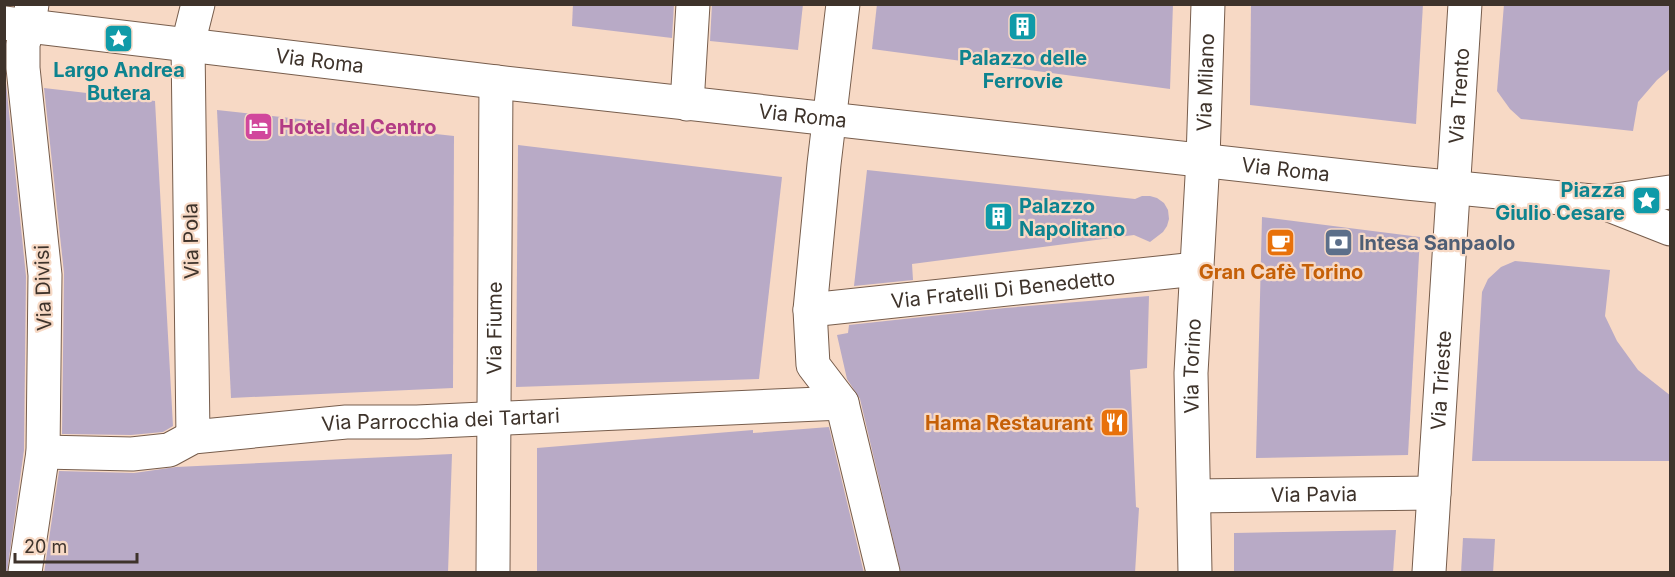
<svg xmlns="http://www.w3.org/2000/svg" width="1675" height="577" viewBox="0 0 1675 577" font-family="Inter,sans-serif">
	<style>
		.building { fill: #b8aac6 }
		.lines { fill: none; stroke-linecap: round; stroke-linejoin: round }
		.minor-casing { stroke: #775d4c; stroke-width: 35 }
		.tertiary-casing { stroke: #775d4c; stroke-width: 35 }
		.minor { stroke: #fff; stroke-width: 33 }
		.tertiary { stroke: #fff; stroke-width: 33 }
		.labels { text-anchor: middle; dominant-baseline: central; stroke-width: 4.5; stroke-linejoin: round; paint-order: stroke }
		.culture-label { font-size: 20px; font-weight: bold; fill: #0d838f; stroke: #f7d9c5 }
		.street-label { font-size: 20px; fill: #3e332b; stroke: #f7d9c5 }
		.hotel-label { font-size: 20px; font-weight: bold; fill: #b23c85; stroke: #f7d9c5; text-anchor: start }
		.service-label { font-size: 20px; font-weight: bold; fill: #4e5e75; stroke: #f7d9c5; text-anchor: start }
		.food-label { font-size: 20px; font-weight: bold; fill: #c56008; stroke: #f7d9c5 }
	</style>
	<rect width="100%" height="100%" fill="#f7d9c5"/>
	<g class="building">
		<path d="M573,4H674L672,38L572,26Z"/>
		<path d="M712,4H803L798,50L710,41Z"/>
		<path d="M877,4H1173L1170,89L872,49Z"/>
		<path d="M1251,4H1423L1416,124L1250,105Z"/>
		<path d="M1504,4H1671V68L1657,80L1638,102L1633,131L1521,119L1510,109L1497,91Z"/>
		<path d="M4,83H6L26,276L24,450L7,573H4Z"/>
		<path d="M44,88L155,101L173,426L163,432L131,435L62,434L64,273Z"/>
		<path d="M217,110L454,136L453,388L231,398Z"/>
		<path d="M518,145L782,177L759,379L516,387Z"/>
		<path d="M867,170L1135,199L1142,196H1150L1157,198L1164,203L1168,210L1169,219L1167,226L1163,232L1150,242L1134,235L912,264L913,280L854,286Z"/>
		<path d="M1262,217L1420,237L1408,455L1256,458Z"/>
		<path d="M1515,261L1610,270L1605,316L1617,341L1638,370L1671,396V461H1472L1482,292L1488,279L1501,267Z"/>
		<path d="M1149,296L1147,368L1130,370L1136,507L1139,508L1135,573H901L860,399L847,379L837,335L848,333L849,325L1005,308Z"/>
		<path d="M829,427L864,573H537V448L753,430V433Z"/>
		<path d="M452,454L448,573H44L59,471L134,473L176,467Z"/>
		<path d="M1396,530L1393,573H1234V533Z"/>
		<path d="M1463,538L1495,539L1493,573H1461Z"/>
	</g>
	<g class="lines">
		<defs>
			<g id="minor">
				<path d="M843,4L824,164L810,310L813,365L842,403L883,572"/>
				<path d="M687,104L693,4"/>
				<path id="s1" d="M810,310L1196,269"/>
				<path d="M193,437L188,44L198,4"/>
				<path id="s2" d="M43,452L132,454L169,450L193,437L346,422H417L842,403"/>
				<path id="s3" d="M1194,496L1434,493"/>
				<path d="M25,572L43,452L45,275L23,68V44L29,25L32,4"/>
				<path id="s4" d="M493,572L496,82"/>
				<path id="s5" d="M1195,572L1191,373L1203,159L1208,4"/>
				<path id="s6" d="M1429,572L1465,4"/>
			</g>
			<g id="tertiary">
				<path id="s7" d="M4,23L496,82L1407,183L1602,202L1670,192"/>
				<path d="M1604,203L1670,229"/>
			</g>
		</defs>
		<use href="#minor" class="minor-casing"/>
		<use href="#tertiary" class="tertiary-casing"/>
		<use href="#minor" class="minor"/>
		<use href="#tertiary" class="tertiary"/>
	</g>
	<defs>
		<symbol id="building-square" viewBox="-11 -11 22 22"><rect x="-9" y="-9" width="18" height="18" rx="4" fill="#0f9aa8" stroke="#f7d9c5"/><path d="M-4-6H4V6H1V3H-1V6H-4ZM-2.5-4.3h1.7v1.8h-1.7ZM.8-4.3h1.7v1.8H.8ZM-2.5-1h1.7V.8h-1.7ZM.8-1h1.7V.8H.8Z" fill="#fff"/></symbol>
		<symbol id="sight-square" viewBox="-11 -11 22 22"><rect x="-9" y="-9" width="18" height="18" rx="4" fill="#0f9aa8" stroke="#f7d9c5"/><path d="M0-6L1.8-2.2L6-1.7L2.9 1.2L3.7 5.4L0 3.3L-3.7 5.4L-2.9 1.2L-6-1.7L-1.8-2.2Z" fill="#fff"/></symbol>
		<symbol id="hotel-square" viewBox="-11 -11 22 22"><rect x="-9" y="-9" width="18" height="18" rx="4" fill="#d1479c" stroke="#f7d9c5"/><path d="M-6-4.5h1.5V1H6V5H4.5V3h-9V5H-6ZM-4 0a1.8 1.8 0 1 1 3.6 0ZM.5 0V-2.5h3Q6-2.5 6 0Z" fill="#fff"/></symbol>
		<symbol id="cafe-square" viewBox="-11 -11 22 22"><rect x="-9" y="-9" width="18" height="18" rx="4" fill="#e8710a" stroke="#f7d9c5"/><path d="M-5.5-4.5H6V0H3Q3 3.5 0 3.5H-2.5Q-5.5 3.5-5.5 0ZM3-3.2v2h1.7v-2ZM-6 4.5H4V6H-6Z" fill="#fff"/></symbol>
		<symbol id="bank-square" viewBox="-11 -11 22 22"><rect x="-9" y="-9" width="18" height="18" rx="4" fill="#5c6f8a" stroke="#f7d9c5"/><path d="M-6-4H6V4H-6ZM0-2.3a2.3 2.3 0 1 0 0 4.6a2.3 2.3 0 1 0 0-4.6Z" fill="#fff"/></symbol>
		<symbol id="restaurant-square" viewBox="-11 -11 22 22"><rect x="-9" y="-9" width="18" height="18" rx="4" fill="#e8710a" stroke="#f7d9c5"/><path d="M-5-6h1v4h1v-4h1v4h1v-4h1v5L-1.5 .5V6h-2V.5L-5-1ZM5-6V6H3V1.5H1.5Q1.5-4 5-6Z" fill="#fff"/></symbol>
	</defs>
	<g fill-rule="evenodd">
		<use href="#building-square" x="1006" y="10" width="33" height="33"/>
		<use href="#sight-square" x="102" y="22" width="33" height="33"/>
		<use href="#hotel-square" x="242" y="110" width="33" height="33"/>
		<use href="#sight-square" x="1630" y="184" width="33" height="33"/>
		<use href="#building-square" x="982" y="200" width="33" height="33"/>
		<use href="#cafe-square" x="1264" y="226" width="33" height="33"/>
		<use href="#bank-square" x="1322" y="226" width="33" height="33"/>
		<use href="#restaurant-square" x="1098" y="406" width="33" height="33"/>
	</g>
	<g class="labels">
		<g class="culture-label">
			<text x="1023" y="58">Palazzo delle<tspan x="1023" dy="23">Ferrovie</tspan></text>
			<text x="119" y="70">Largo Andrea<tspan x="119" dy="23">Butera</tspan></text>
			<text x="1625" y="190" text-anchor="end">Piazza<tspan x="1625" dy="23">Giulio Cesare</tspan></text>
			<text x="1019" y="206" text-anchor="start">Palazzo<tspan x="1019" dy="23">Napolitano</tspan></text>
		</g>
		<g class="street-label">
			<text stroke="none"><textPath href="#s7" startOffset="318">Via Roma</textPath></text>
			<text stroke="none"><textPath href="#s5" startOffset="490">Via Milano</textPath></text>
			<text stroke="none"><textPath href="#s6" startOffset="477">Via Trento</textPath></text>
			<text stroke="none"><textPath href="#s7" startOffset="804">Via Roma</textPath></text>
			<text stroke="none"><textPath href="#s7" startOffset="1290">Via Roma</textPath></text>
			<text transform="translate(191 241) rotate(-91)">Via Pola</text>
			<text transform="translate(43 288) rotate(-92)">Via Divisi</text>
			<text stroke="none"><textPath href="#s1" startOffset="194">Via Fratelli Di Benedetto</textPath></text>
			<text stroke="none"><textPath href="#s4" startOffset="244">Via Fiume</textPath></text>
			<text stroke="none"><textPath href="#s5" startOffset="206">Via Torino</textPath></text>
			<text stroke="none"><textPath href="#s6" startOffset="192">Via Trieste</textPath></text>
			<text stroke="none"><textPath href="#s2" startOffset="402">Via Parrocchia dei Tartari</textPath></text>
			<text stroke="none"><textPath href="#s3" startOffset="120">Via Pavia</textPath></text>
		</g>
		<g class="hotel-label">
			<text x="279" y="127">Hotel del Centro</text>
		</g>
		<g class="service-label">
			<text x="1359" y="243">Intesa Sanpaolo</text>
		</g>
		<g class="food-label">
			<text x="1281" y="272">Gran Cafè Torino</text>
			<text x="1093" y="423" text-anchor="end">Hama Restaurant</text>
		</g>
	</g>
	<rect width="1675" height="577" fill="none" stroke="#3e332b" stroke-width="12"/>
	<path d="M15 553v9h122v-9" fill="none" stroke="#3e332b" stroke-width="3"/>
	<text x="24" y="553" font-size="18" fill="#3e332b" stroke="#f7d9c5" stroke-width="4.5" paint-order="stroke">20 m</text>
</svg>
